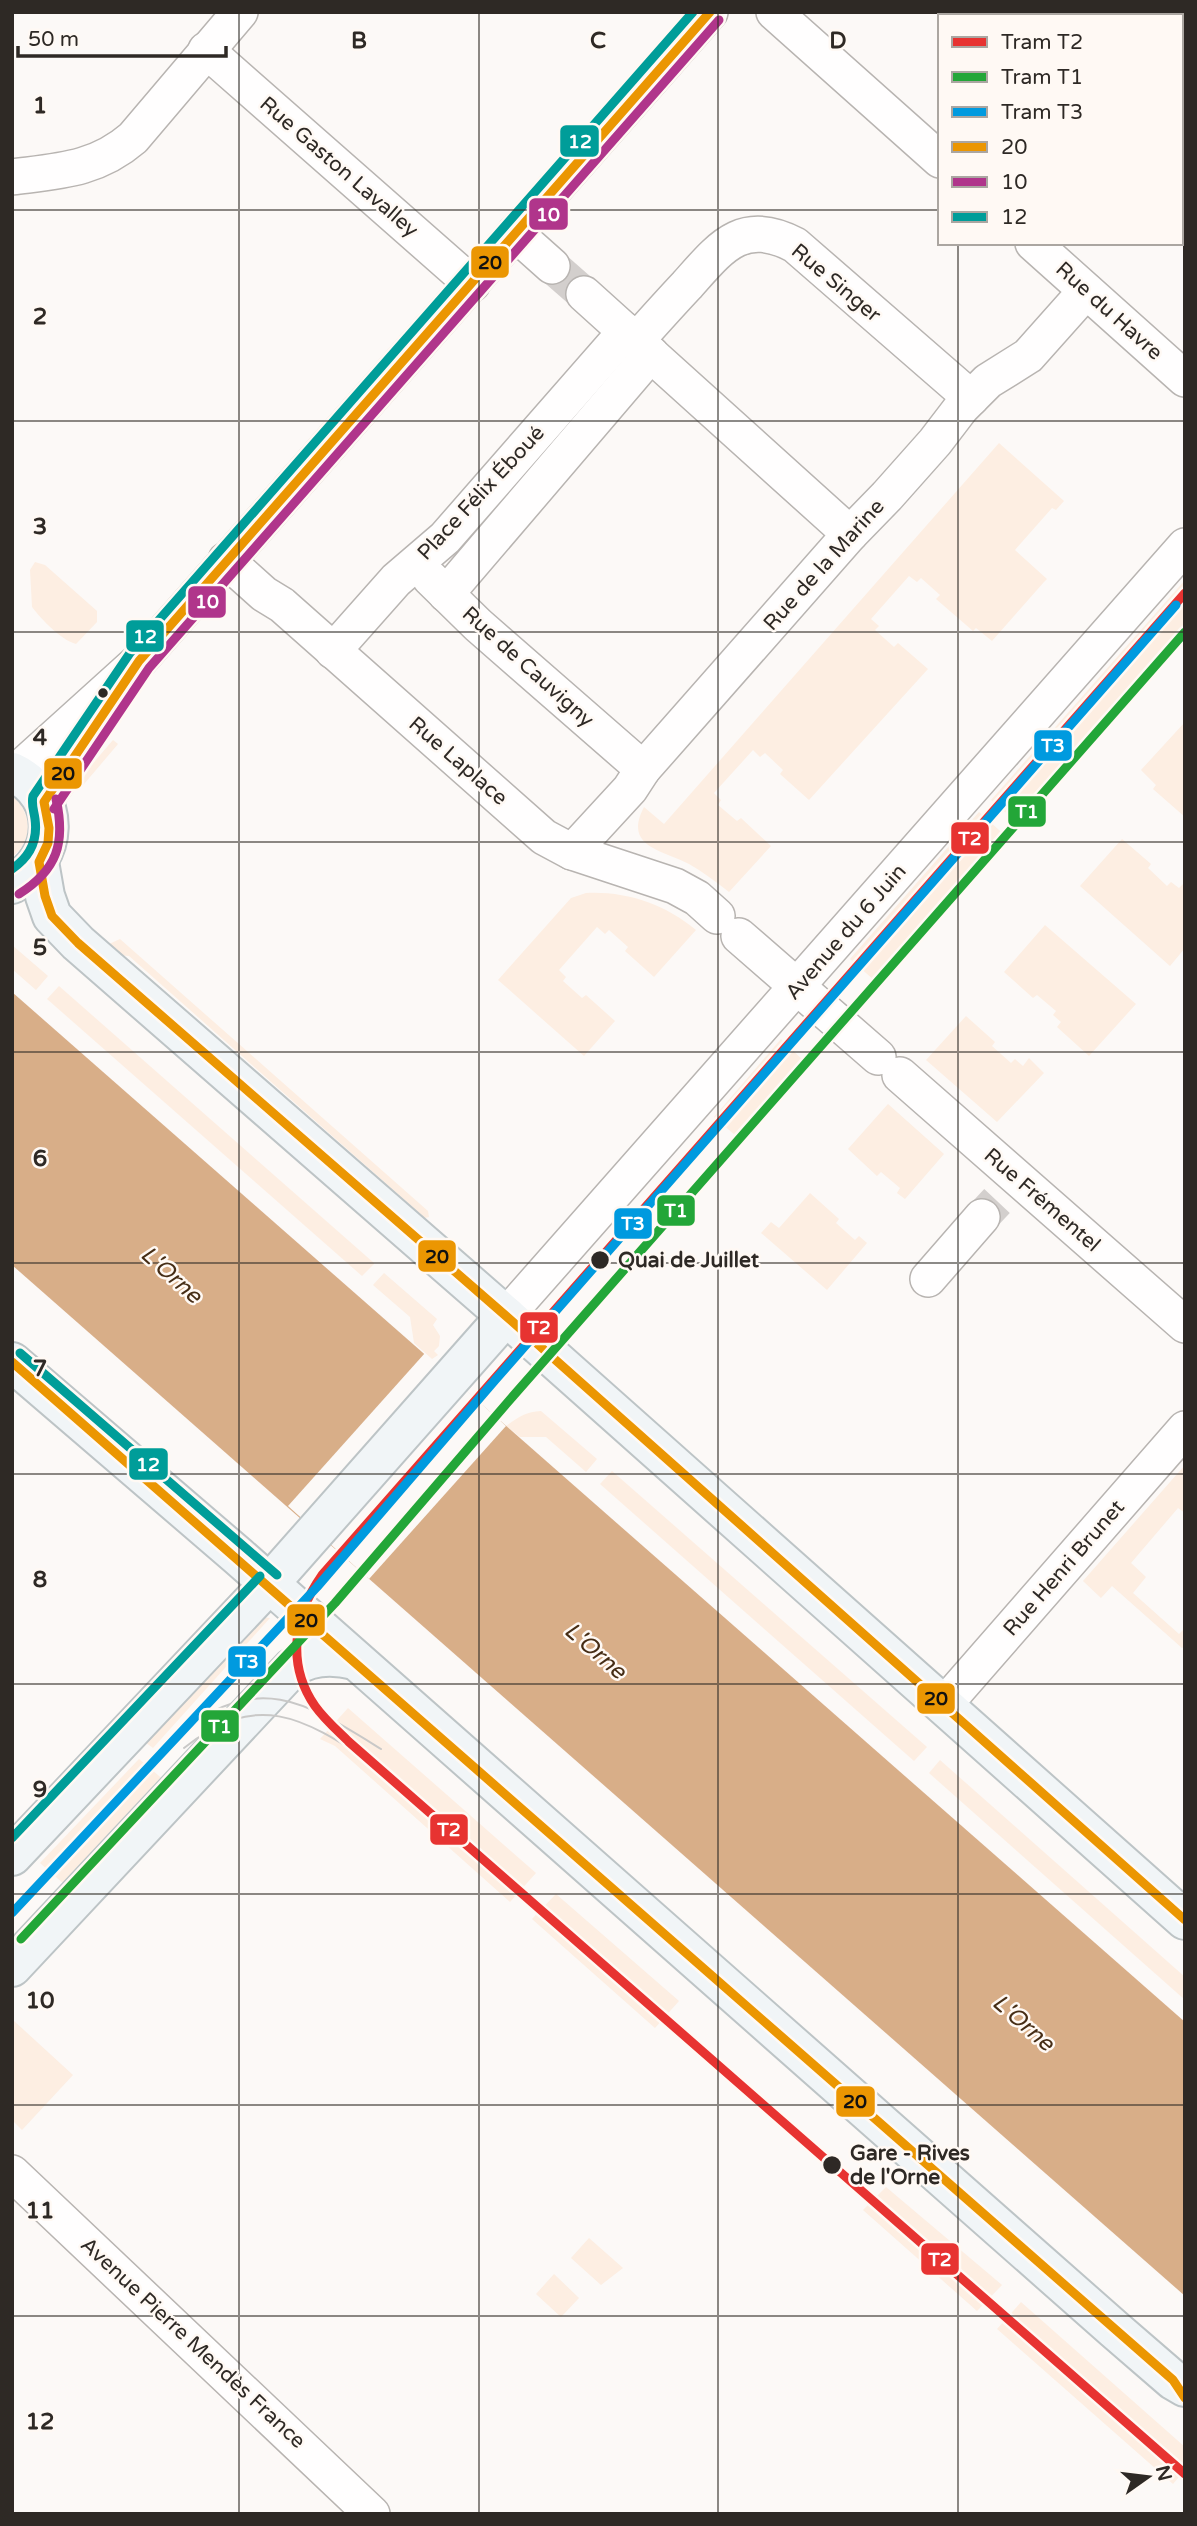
<svg xmlns="http://www.w3.org/2000/svg" width="1197" height="2526" viewBox="0 0 1197 2526" font-family="'Varela Round',sans-serif">
	<style>
		.green { fill: #fdeee2 }
		.water { fill: #d8ae88 }
		.pier { fill: #fcf9f7 }
		.lines { fill: none; stroke-linecap: round; stroke-linejoin: round }
		.minor-tunnel { stroke: #d3cfcd; stroke-width: 35; stroke-dasharray: 35 18; stroke-linecap: butt }
		.minor-casing { stroke: #b8b4b1; stroke-width: 38 }
		.major-casing { stroke: #bdc4c6; stroke-width: 42 }
		.minor { stroke: #fffefe; stroke-width: 35 }
		.major { stroke: #f1f5f7; stroke-width: 38 }
		.tram { stroke: #c9c8c7; stroke-width: 2 }
		.bus-1-casing { stroke: #fff9f4; stroke-width: 14 }
		.bus-2-casing { stroke: #fff9f4; stroke-width: 14 }
		.bus-3-casing { stroke: #fff9f4; stroke-width: 14 }
		.bus-1 { stroke: #eb9602; stroke-width: 9 }
		.bus-2 { stroke: #b0358b; stroke-width: 9 }
		.bus-3 { stroke: #009d99; stroke-width: 9 }
		.tram-1-casing { stroke: #fff9f4; stroke-width: 14 }
		.tram-2-casing { stroke: #fff9f4; stroke-width: 14 }
		.tram-3-casing { stroke: #fff9f4; stroke-width: 14 }
		.tram-1 { stroke: #e73331; stroke-width: 9 }
		.tram-2 { stroke: #23a638; stroke-width: 9 }
		.tram-3 { stroke: #009adf; stroke-width: 9 }
		.grid { fill: none; stroke: #2e2925; stroke-width: 2; stroke-opacity: 0.55 }
		.bus-dot { fill: #2e2925; stroke: #fff9f4; stroke-width: 2.5 }
		.labels { text-anchor: middle; dominant-baseline: central; stroke-width: 5; stroke-linejoin: round; paint-order: stroke }
		.street-label { font-size: 21px; fill: #2e2925; stroke: #fff9f4 }
		.stop-label { font-size: 21px; font-weight: bold; fill: #2e2925; stroke: #fff9f4; text-anchor: start }
		.water-label { font-size: 23px; font-style: italic; fill: #462d15; stroke: #fff9f4 }
		.grid-label { font-size: 23px; text-anchor: middle; font-weight: bold; fill: #2e2925; stroke: #fff9f4; stroke-width: 5; stroke-linejoin: round; paint-order: stroke }
		.line-badge { stroke: #fff9f4; stroke-width: 2.5 }
		.badge-label { font-size: 19px; text-anchor: middle; font-weight: bold; fill: #fff }
		.pale-badge-label { font-size: 19px; text-anchor: middle; font-weight: bold; fill: #111 }
	</style>
	<rect width="100%" height="100%" fill="#fcf9f7"/>
	<g class="green">
		<path d="M999,443L1064,501L1056,510L1052,508L1015,550L1047,579L1044,582L992,641L976,628L973,631L936,599L940,595L921,578L917,582L909,576L871,619L879,626L875,630L894,647L898,643L928,669L809,800L780,774L783,770L765,753L760,757L753,750L714,793L721,800L718,805L737,821L741,818L771,846L729,892C716,882 703,872 689,864C662,850 623,847 644,807L664,824Z"/>
		<path d="M35,562L45,565L97,611V622L76,644C61,640 41,619 32,607L30,570Z"/>
		<path d="M1185,580V635L1020,825L991,800Z"/>
		<path d="M1185,722V817L1153,789L1156,785L1141,770Z"/>
		<path d="M113,740L118,744L79,790L78,787L82,776Z"/>
		<path d="M12,795C32,813 34,840 12,857Z"/>
		<path d="M979,812L1009,839L882,987L850,959Z"/>
		<path d="M1122,839L1151,864L1148,868L1167,886L1171,882L1179,888L1185,882V948L1170,966L1080,886Z"/>
		<path d="M586,893C626,891 665,904 696,930L654,977L625,951L628,947L609,930L605,934L597,927L559,970L566,977L563,981L582,998L586,995L615,1021L584,1056L498,980L571,898Z"/>
		<path d="M1045,925L1136,1004L1089,1056L1057,1027L1061,1022L1053,1015L1056,1011L1037,995L1033,998L1004,972Z"/>
		<path d="M120,939L428,1211L429,1217L425,1218L129,956L117,955L109,944Z"/>
		<path d="M12,945L48,976L36,990L12,969Z"/>
		<path d="M59,986L374,1263V1264L362,1276L47,999Z"/>
		<path d="M966,1016L995,1042L992,1046L1011,1063L1015,1059L1023,1066L1029,1058L1044,1073L997,1122L926,1060Z"/>
		<path d="M781,1039L809,1066L743,1142L714,1117Z"/>
		<path d="M888,1104L944,1154L905,1199L897,1193L900,1188L881,1172L877,1176L848,1149Z"/>
		<path d="M810,1193L839,1219L836,1223L855,1240L859,1236L867,1243L827,1290L761,1233L771,1222L779,1228Z"/>
		<path d="M384,1273L437,1319L433,1325L440,1336L439,1346L434,1351L438,1355L432,1359L414,1343L410,1317L373,1285Z"/>
		<path d="M541,1411L597,1459L586,1472L546,1437H520L506,1426C518,1417 526,1412 541,1411Z"/>
		<path d="M1185,1465V1513L1178,1508L1131,1563L1146,1577L1133,1593L1179,1634L1185,1628V1646L1182,1648L1112,1586L1101,1598L1083,1581Z"/>
		<path d="M612,1471L927,1747L914,1761L600,1484Z"/>
		<path d="M261,1617L270,1618L153,1748L142,1740Z"/>
		<path d="M348,1708L536,1873L510,1902L335,1746L320,1739Z"/>
		<path d="M139,1759L172,1787L73,1892L40,1863Z"/>
		<path d="M940,1760L1185,1977V2000L929,1773Z"/>
		<path d="M556,1894L679,2001L655,2028L532,1919Z"/>
		<path d="M13,2020L73,2075L22,2130L12,2120Z"/>
		<path d="M886,2187L1002,2285L977,2311L863,2210Z"/>
		<path d="M589,2238L623,2268L601,2285L571,2258Z"/>
		<path d="M554,2274L579,2298L561,2317L536,2294Z"/>
		<path d="M1021,2302L1185,2447V2482L1179,2477L1173,2484L997,2329Z"/>
	</g>
	<path class="water" d="M12,992L1185,2022V2296L12,1265Z"/>
	<path class="pier" d="M425,1353L506,1426L369,1579L288,1506Z"/>
	<g class="lines">
		<g class="minor-tunnel">
			<path d="M552,266L584,294"/>
			<path d="M982,1217L997,1201"/>
		</g>
		<defs>
			<g id="minor">
				<path d="M774,12L940,160"/>
				<path d="M1117,16L1122,12"/>
				<path d="M206,50L472,284"/>
				<path d="M12,177C58,171 96,170 133,138L240,12"/>
				<path d="M515,233L552,266"/>
				<path d="M1033,243L1185,379"/>
				<path d="M584,294L850,534"/>
				<path d="M636,341C653,322 670,303 687,285C720,248 742,217 795,245L971,398"/>
				<path d="M226,560L264,594L282,605L544,837L572,852L675,886L697,898L717,916"/>
				<path d="M430,578L478,625L643,769"/>
				<path d="M446,594L651,354"/>
				<path d="M333,651L396,580L445,538L626,331"/>
				<path d="M15,773L139,661L710,12"/>
				<path d="M44,802L105,710"/>
				<path d="M572,852L630,789L643,769L850,534L887,496L935,442L961,408L988,381L1028,356L1086,291"/>
				<path d="M739,936L878,1057"/>
				<path d="M900,1075L1185,1325"/>
				<path d="M928,1279L982,1217"/>
				<path d="M506,1316L1185,546"/>
				<path d="M943,1706L1185,1429"/>
				<path d="M12,2173L372,2514"/>
			</g>
			<g id="major">
				<path d="M12,772C63,796 59,859 12,884"/>
				<path d="M39,862L45,896L52,916L78,943L506,1316L1185,1920"/>
				<path d="M12,1362L238,1556L1114,2329L1173,2380L1185,2387"/>
				<path d="M12,1856L269,1584L506,1316"/>
				<path d="M12,1967L292,1668C310,1655 334,1655 355,1660"/>
			</g>
		</defs>
		<use href="#minor" class="minor-casing"/>
		<use href="#major" class="major-casing"/>
		<use href="#minor" class="minor"/>
		<use href="#major" class="major"/>
		<g class="tram">
			<path d="M181,1731C261,1672 305,1702 381,1749"/>
			<path d="M184,1748C257,1690 302,1717 371,1762"/>
		</g>
		<defs>
			<g id="bus-1">
				<path d="M710,12L139,661L44,802L49,828L48,843L39,862L45,896L52,916L78,943L506,1316L1185,1920"/>
				<path d="M12,1362L1173,2380L1185,2398"/>
			</g>
			<g id="bus-2">
				<path d="M54,809L149,668L719,20"/>
				<path d="M19,894C57,870 66,843 56,799"/>
			</g>
			<g id="bus-3">
				<path d="M12,869C30,857 38,841 35,819C34,811 31,804 33,796L130,653L693,12"/>
				<path d="M20,1353L277,1575"/>
				<path d="M12,1838L260,1576"/>
			</g>
		</defs>
		<use href="#bus-1" class="bus-1-casing"/>
		<use href="#bus-2" class="bus-2-casing"/>
		<use href="#bus-3" class="bus-3-casing"/>
		<use href="#bus-1" class="bus-1"/>
		<use href="#bus-2" class="bus-2"/>
		<use href="#bus-3" class="bus-3"/>
		<defs>
			<path id="tram-1" d="M1185,593L322,1575C294,1615 286,1664 315,1706C325,1720 338,1731 349,1742L1185,2474"/>
			<path id="tram-2" d="M21,1939L335,1603L514,1395L1185,632"/>
			<path id="tram-3" d="M12,1913L317,1587L496,1379L1176,605"/>
		</defs>
		<use href="#tram-1" class="tram-1-casing"/>
		<use href="#tram-2" class="tram-2-casing"/>
		<use href="#tram-3" class="tram-3-casing"/>
		<use href="#tram-1" class="tram-1"/>
		<use href="#tram-2" class="tram-2"/>
		<use href="#tram-3" class="tram-3"/>
	</g>
	<path class="grid" d="M239,12V2514M479,12V2514M718,12V2514M958,12V16M12,210H940M1181,210H1185M958,243V2514M12,421H1185M12,632H1185M12,842H1185M12,1052H1185M12,1263H1185M12,1474H1185M12,1684H1185M12,1894H1185M12,2105H1185M12,2316H1185"/>
	<g class="bus-dot">
		<circle cx="103" cy="693" r="6"/>
		<circle cx="600" cy="1260" r="10"/>
		<circle cx="832" cy="2165" r="10"/>
	</g>
	<g class="labels">
		<g class="street-label">
			<text transform="translate(339 167) rotate(41)">Rue Gaston Lavalley</text>
			<text transform="translate(836 283) rotate(40)">Rue Singer</text>
			<text transform="translate(1109 311) rotate(42)">Rue du Havre</text>
			<text transform="translate(481 493) rotate(-47)">Place Félix Éboué</text>
			<text transform="translate(824 565) rotate(-48)">Rue de la Marine</text>
			<text transform="translate(528 667) rotate(42)">Rue de Cauvigny</text>
			<text transform="translate(458 761) rotate(41)">Rue Laplace</text>
			<text transform="translate(846 932) rotate(-49)">Avenue du 6 Juin</text>
			<text transform="translate(1042 1200) rotate(41)">Rue Frémentel</text>
			<text transform="translate(1064 1568) rotate(-49)">Rue Henri Brunet</text>
			<text transform="translate(193 2343) rotate(43)">Avenue Pierre Mendès France</text>
		</g>
		<g class="stop-label">
			<text x="618" y="1260">Quai de Juillet</text>
			<text x="850" y="2153">Gare - Rives<tspan x="850" dy="24">de l'Orne</tspan></text>
		</g>
		<g class="water-label">
			<text transform="translate(171 1275) rotate(42)">L'Orne</text>
			<text transform="translate(595 1651) rotate(41)">L'Orne</text>
			<text transform="translate(1023 2023) rotate(41)">L'Orne</text>
		</g>
	</g>
	<g class="grid-label">
		<text x="359" y="48">B</text>
		<text x="598" y="48">C</text>
		<text x="838" y="48">D</text>
		<text x="40" y="113">1</text>
		<text x="40" y="324">2</text>
		<text x="40" y="534">3</text>
		<text x="40" y="745">4</text>
		<text x="40" y="955">5</text>
		<text x="40" y="1166">6</text>
		<text x="40" y="1376">7</text>
		<text x="40" y="1587">8</text>
		<text x="40" y="1797">9</text>
		<text x="40" y="2008">10</text>
		<text x="40" y="2218">11</text>
		<text x="40" y="2429">12</text>
	</g>
	<g class="line-badge">
		<rect x="559" y="124" width="41" height="34" rx="7" fill="#009d99"/>
		<rect x="528" y="197" width="41" height="34" rx="7" fill="#b0358b"/>
		<rect x="470" y="245" width="40" height="34" rx="7" fill="#eb9602"/>
		<rect x="187" y="585" width="40" height="34" rx="7" fill="#b0358b"/>
		<rect x="125" y="619" width="40" height="34" rx="7" fill="#009d99"/>
		<rect x="1033" y="729" width="40" height="33" rx="7" fill="#009adf"/>
		<rect x="43" y="757" width="40" height="33" rx="7" fill="#eb9602"/>
		<rect x="1007" y="795" width="40" height="33" rx="7" fill="#23a638"/>
		<rect x="950" y="821" width="40" height="34" rx="7" fill="#e73331"/>
		<rect x="656" y="1194" width="40" height="33" rx="7" fill="#23a638"/>
		<rect x="613" y="1207" width="40" height="33" rx="7" fill="#009adf"/>
		<rect x="417" y="1239" width="40" height="34" rx="7" fill="#eb9602"/>
		<rect x="519" y="1311" width="40" height="33" rx="7" fill="#e73331"/>
		<rect x="128" y="1447" width="41" height="34" rx="7" fill="#009d99"/>
		<rect x="286" y="1603" width="40" height="34" rx="7" fill="#eb9602"/>
		<rect x="227" y="1645" width="40" height="33" rx="7" fill="#009adf"/>
		<rect x="916" y="1682" width="40" height="33" rx="7" fill="#eb9602"/>
		<rect x="200" y="1709" width="40" height="34" rx="7" fill="#23a638"/>
		<rect x="429" y="1813" width="40" height="33" rx="7" fill="#e73331"/>
		<rect x="835" y="2085" width="41" height="33" rx="7" fill="#eb9602"/>
		<rect x="920" y="2242" width="40" height="34" rx="7" fill="#e73331"/>
	</g>
	<g class="badge-label">
		<text x="580" y="148">12</text>
		<text x="548" y="221">10</text>
		<text x="207" y="608">10</text>
		<text x="145" y="643">12</text>
		<text x="1053" y="752">T3</text>
		<text x="1027" y="818">T1</text>
		<text x="970" y="845">T2</text>
		<text x="676" y="1217">T1</text>
		<text x="633" y="1230">T3</text>
		<text x="539" y="1334">T2</text>
		<text x="148" y="1471">12</text>
		<text x="247" y="1668">T3</text>
		<text x="220" y="1733">T1</text>
		<text x="449" y="1836">T2</text>
		<text x="940" y="2266">T2</text>
	</g>
	<g class="pale-badge-label">
		<text x="490" y="269">20</text>
		<text x="63" y="780">20</text>
		<text x="437" y="1263">20</text>
		<text x="306" y="1627">20</text>
		<text x="936" y="1705">20</text>
		<text x="855" y="2108">20</text>
	</g>
	<rect width="1197" height="2526" fill="none" stroke="#2e2925" stroke-width="28"/>
	<rect x="938" y="14" width="245" height="231" fill="#fff9f4" stroke="#aba6a1" stroke-width="2"/>
	<rect x="952" y="37" width="35" height="10" fill="#e73331" stroke="#aba6a1" stroke-width="2"/>
	<text x="1001" y="49" font-size="21" fill="#2e2925">Tram T2</text>
	<rect x="952" y="72" width="35" height="10" fill="#23a638" stroke="#aba6a1" stroke-width="2"/>
	<text x="1001" y="84" font-size="21" fill="#2e2925">Tram T1</text>
	<rect x="952" y="107" width="35" height="10" fill="#009adf" stroke="#aba6a1" stroke-width="2"/>
	<text x="1001" y="119" font-size="21" fill="#2e2925">Tram T3</text>
	<rect x="952" y="142" width="35" height="10" fill="#eb9602" stroke="#aba6a1" stroke-width="2"/>
	<text x="1001" y="154" font-size="21" fill="#2e2925">20</text>
	<rect x="952" y="177" width="35" height="10" fill="#b0358b" stroke="#aba6a1" stroke-width="2"/>
	<text x="1001" y="189" font-size="21" fill="#2e2925">10</text>
	<rect x="952" y="212" width="35" height="10" fill="#009d99" stroke="#aba6a1" stroke-width="2"/>
	<text x="1001" y="224" font-size="21" fill="#2e2925">12</text>
	<g transform="translate(1148 2477) rotate(76)" stroke="#fff9f4" stroke-width="5" paint-order="stroke">
	<path d="M0-5L12 26L0 18L-12 26Z" fill="#2e2925"/>
	<text y="-10" font-size="19" font-weight="bold" text-anchor="middle" fill="#2e2925">N</text>
	</g>
	<path d="M18 46v10h208v-10" fill="none" stroke="#2e2925" stroke-width="3.5"/>
	<text x="28" y="46" font-size="21" fill="#2e2925" stroke="#fff9f4" stroke-width="5" paint-order="stroke">50 m</text>
</svg>
